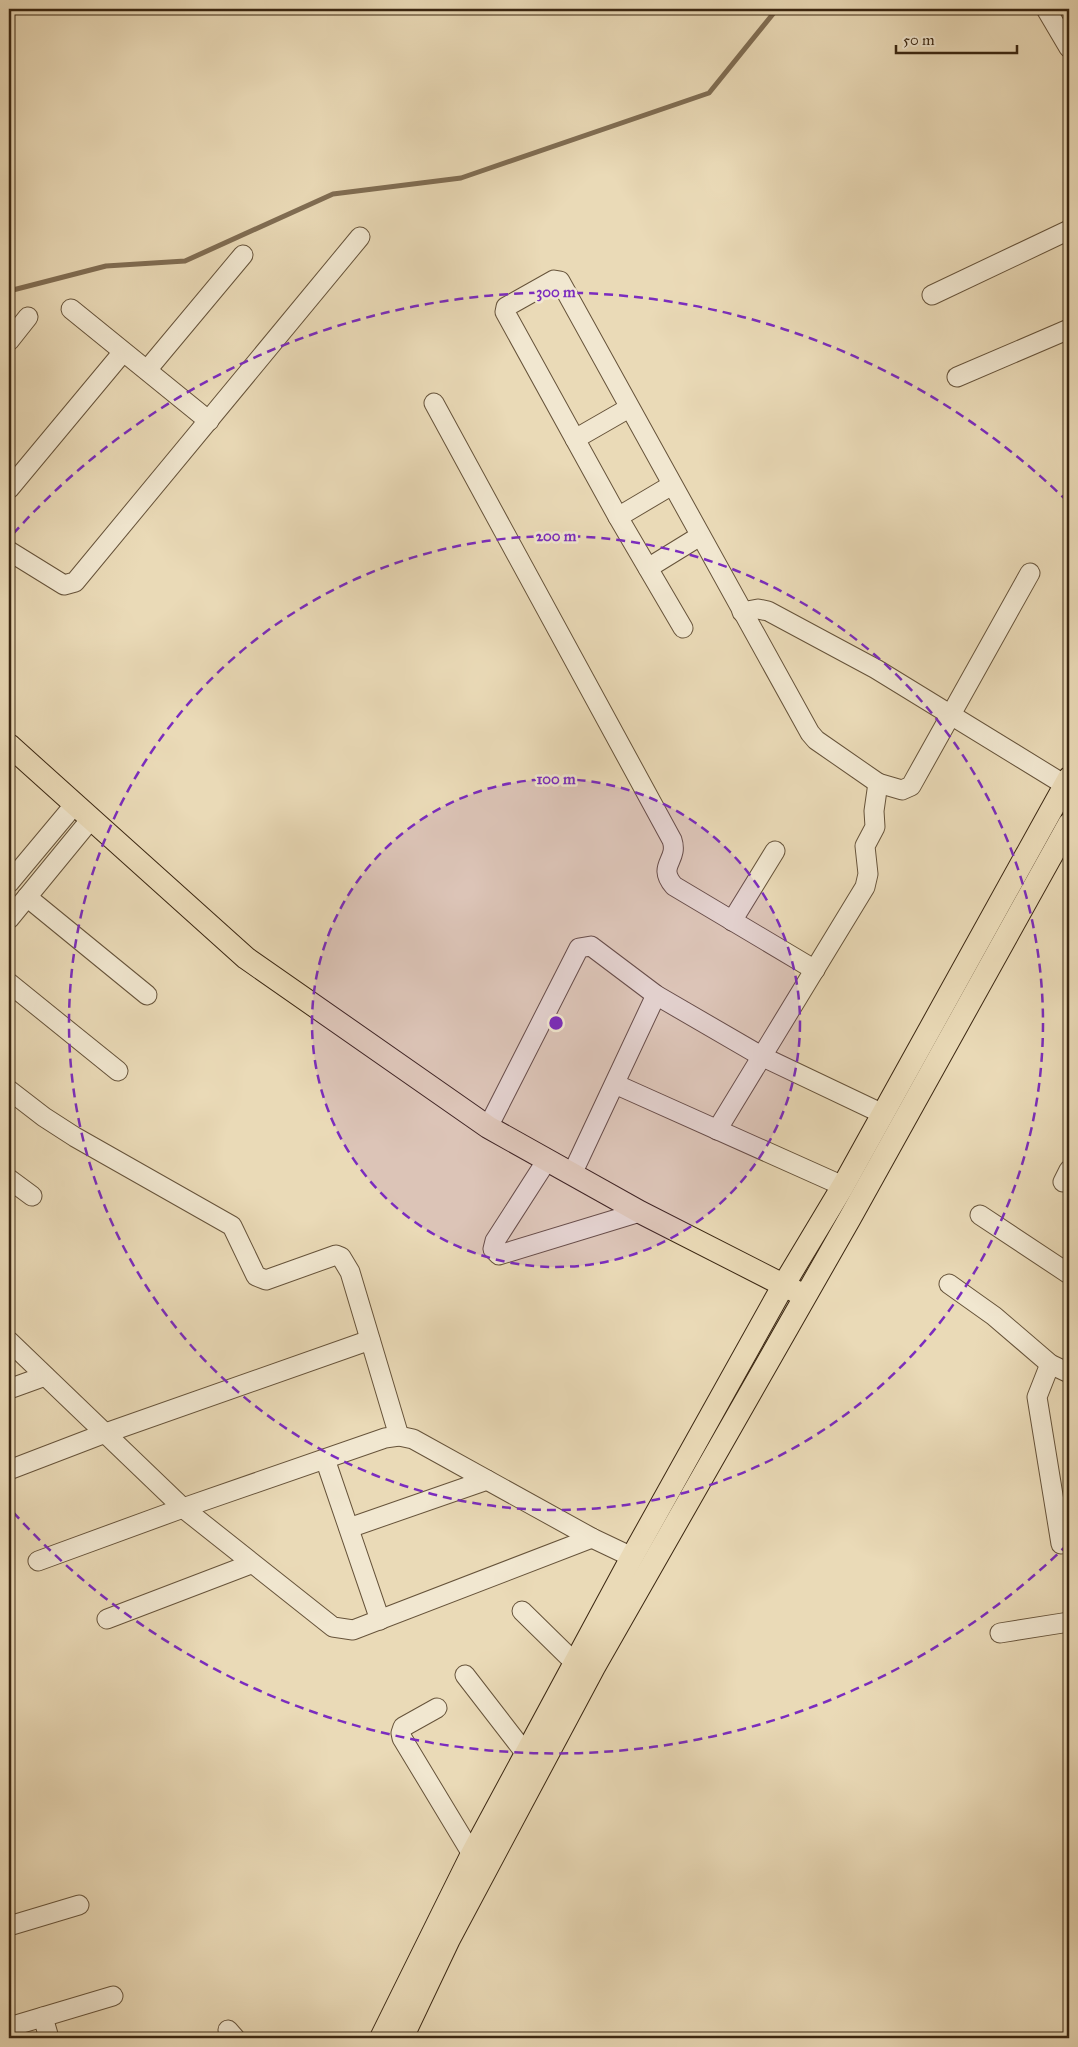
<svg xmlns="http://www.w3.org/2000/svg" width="1078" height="2047" viewBox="0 0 1078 2047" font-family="'IM FELL Great Primer',serif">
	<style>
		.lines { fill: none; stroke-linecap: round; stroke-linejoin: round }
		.stream { stroke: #806d53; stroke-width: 5 }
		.minor-casing { stroke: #66533a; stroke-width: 21 }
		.major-casing { stroke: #3a2611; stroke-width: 24 }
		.minor { stroke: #f1e7d0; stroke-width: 19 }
		.major { stroke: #eadab7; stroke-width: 22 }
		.ring { fill: none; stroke: #7b2cbf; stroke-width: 2.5; stroke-dasharray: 9 6 }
		.centre { fill: #7b2cbf; stroke: #f1e7d0; stroke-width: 2.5 }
		.ring-label { font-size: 15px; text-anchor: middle; font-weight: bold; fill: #7b2cbf; stroke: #f1e7d0; stroke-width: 5; stroke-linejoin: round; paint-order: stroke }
	</style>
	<rect width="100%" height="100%" fill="#eadab7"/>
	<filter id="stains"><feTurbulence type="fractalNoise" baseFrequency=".004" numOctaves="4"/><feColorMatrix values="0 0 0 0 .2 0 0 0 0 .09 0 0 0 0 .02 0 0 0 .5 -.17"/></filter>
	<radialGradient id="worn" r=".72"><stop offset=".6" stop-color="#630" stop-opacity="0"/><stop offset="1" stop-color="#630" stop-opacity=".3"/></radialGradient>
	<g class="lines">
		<path class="stream" d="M9,291L106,266L185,261L333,194L461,178L709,93L777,9"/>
		<defs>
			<g id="minor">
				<path d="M1046,9L1069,48"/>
				<path d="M932,295L1069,230"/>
				<path d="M71,309L209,421"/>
				<path d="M9,341L28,317"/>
				<path d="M147,370L243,255"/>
				<path d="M957,377L1069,329"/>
				<path d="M434,403L672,840C679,861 656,865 674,886L815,970"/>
				<path d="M575,439L629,408"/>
				<path d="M9,489L123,352"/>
				<path d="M618,517L672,485"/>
				<path d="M9,551L64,585L75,582L360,237"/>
				<path d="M648,568L700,536"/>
				<path d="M742,612L758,609L768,611L876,669L1065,785"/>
				<path d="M683,628L618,517L505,312L506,307L554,280L560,281L810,733L816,740L878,783L902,790L911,786L1030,573"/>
				<path d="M9,883L75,804"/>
				<path d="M27,897L147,995"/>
				<path d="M9,919L91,819"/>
				<path d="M732,921L775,851"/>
				<path d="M9,983L118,1071"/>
				<path d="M615,1084L843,1186"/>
				<path d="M9,1090L44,1117L75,1137L232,1226L256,1276L266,1280L336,1255L341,1257L350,1272L399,1436"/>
				<path d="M488,1127L579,948L591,946L656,995L761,1056L883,1114"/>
				<path d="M717,1130L865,887L868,874L865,846L875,827L874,811L878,783"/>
				<path d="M547,1160L495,1241L493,1249L499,1255L640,1212"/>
				<path d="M572,1174L656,995"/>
				<path d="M9,1179L32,1196"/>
				<path d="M1063,1182L1069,1170"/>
				<path d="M980,1215L1069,1274"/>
				<path d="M949,1284L994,1316L1050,1364L1069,1373"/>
				<path d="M9,1341L183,1508L333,1627L353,1630L592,1538"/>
				<path d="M1050,1364L1037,1397L1061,1544L1069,1542"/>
				<path d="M9,1389L45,1376"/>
				<path d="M325,1459L380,1620"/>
				<path d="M9,1470L103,1434L370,1340"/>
				<path d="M349,1528L487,1480"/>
				<path d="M38,1561L183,1508L385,1438L399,1436L413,1439L592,1538L632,1557"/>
				<path d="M522,1611L575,1663"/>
				<path d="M107,1619L251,1564"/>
				<path d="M1000,1633L1069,1622"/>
				<path d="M465,1675L526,1754"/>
				<path d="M437,1708L403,1727L401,1733L402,1738L472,1854"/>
				<path d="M9,1926L79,1905"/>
				<path d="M43,2017L49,2038"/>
				<path d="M9,2027L113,1996"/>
				<path d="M228,2030L235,2038"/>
			</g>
			<g id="major">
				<path d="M9,745L246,958L488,1127L640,1212L797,1292"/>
				<path d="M381,2038L472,1854L632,1557L783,1286L843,1186L1069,778"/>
				<path d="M402,2038L449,1939L594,1667L850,1218L1069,824"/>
			</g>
		</defs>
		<use href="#minor" class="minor-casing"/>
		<use href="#major" class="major-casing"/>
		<use href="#minor" class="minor"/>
		<use href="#major" class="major"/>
	</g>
	<circle cx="556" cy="1023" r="244" fill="#7b2cbf" fill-opacity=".12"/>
	<g class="ring">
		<circle cx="556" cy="1023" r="244"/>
		<circle cx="556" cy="1023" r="487"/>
		<path d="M1068 1544A731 731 0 0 1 13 1512M13 534A731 731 0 0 1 1068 502"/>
	</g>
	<circle cx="556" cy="1023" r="8" class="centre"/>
	<g class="ring-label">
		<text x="556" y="297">300 m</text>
		<text x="556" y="541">200 m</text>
		<text x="556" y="784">100 m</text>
	</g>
	<rect width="1078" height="2047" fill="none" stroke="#eadab7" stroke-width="30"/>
	<rect x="10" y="10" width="1058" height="2027" fill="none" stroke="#3a2611" stroke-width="2.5"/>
	<rect x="15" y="15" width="1048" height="2017" fill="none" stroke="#3a2611"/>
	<path d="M896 45v8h121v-8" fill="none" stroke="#3a2611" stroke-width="2.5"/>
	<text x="903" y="45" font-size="15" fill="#3a2611" stroke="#f1e7d0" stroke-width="4" paint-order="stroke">50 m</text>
	<rect width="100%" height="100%" filter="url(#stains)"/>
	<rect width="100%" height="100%" fill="url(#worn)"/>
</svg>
